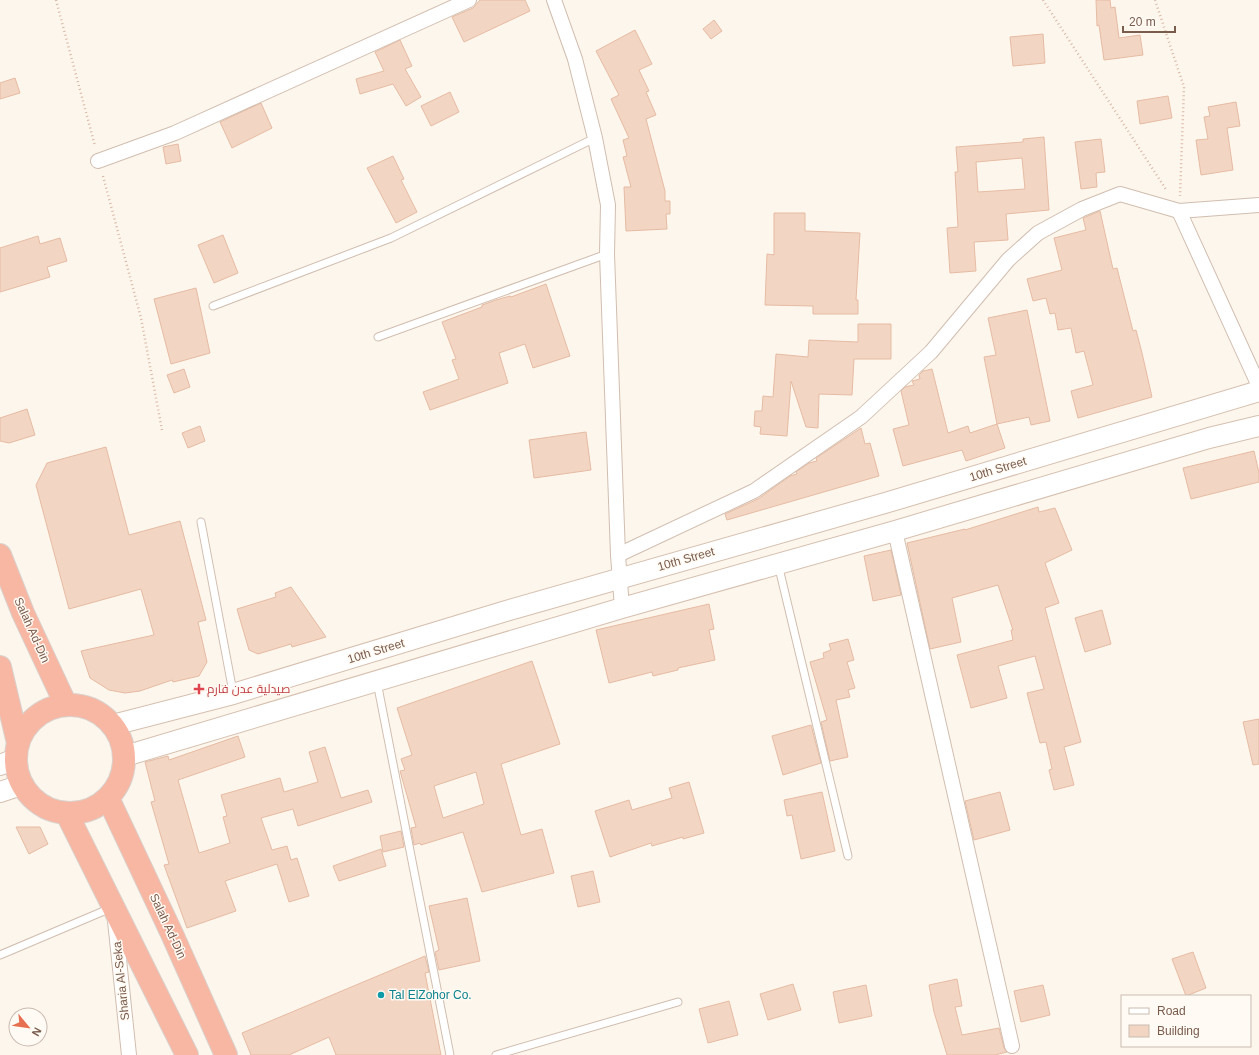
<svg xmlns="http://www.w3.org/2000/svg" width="1259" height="1055" viewBox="0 0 1259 1055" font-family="Arial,Cairo,sans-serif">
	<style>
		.building { fill: #f3d5c3; stroke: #e6bba3; fill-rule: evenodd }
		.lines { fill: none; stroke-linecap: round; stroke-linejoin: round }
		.lane-casing { stroke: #d1beb0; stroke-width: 9 }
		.street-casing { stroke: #d1beb0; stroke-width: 16 }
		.secondary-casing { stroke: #d6c0b0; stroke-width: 22 }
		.highway-casing { stroke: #dad1cd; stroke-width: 24 }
		.path { stroke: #d9b8a5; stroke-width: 2.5; stroke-dasharray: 1 3; stroke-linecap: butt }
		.lane { stroke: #fff; stroke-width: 7 }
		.street { stroke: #fff; stroke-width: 14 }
		.secondary { stroke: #fff; stroke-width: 20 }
		.highway { stroke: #f7b7a3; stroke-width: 22 }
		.health-dot { fill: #e0444e; stroke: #fffaf3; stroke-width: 1.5 }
		.culture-dot { fill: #0f9aa8; stroke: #fffaf3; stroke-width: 1.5 }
		.labels { text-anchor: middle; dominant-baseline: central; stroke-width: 3; stroke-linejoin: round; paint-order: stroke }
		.street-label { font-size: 12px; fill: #7a5c4d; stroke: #fffaf3 }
		.health-label { font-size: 12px; fill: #be3a42; stroke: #fffaf3; text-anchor: start }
		.culture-label { font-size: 12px; fill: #0d838f; stroke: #fffaf3; text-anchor: start }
	</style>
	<rect width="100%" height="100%" fill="#fdf6ec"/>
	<g class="building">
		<path d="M480,0H525L530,11L464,42L452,17L473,8Z"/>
		<path d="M1096,0H1110L1111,8L1115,7L1119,38L1140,35L1143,55L1104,60L1099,25L1097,26Z"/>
		<path d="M714,20L722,31L711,39L703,29Z"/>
		<path d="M635,30L652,64L639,70L649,91L646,92L656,115L646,119L665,191V201H670V214H666L667,229L626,231L624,187H631L623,157L627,156L623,140L629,138L611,99L619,95L596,51Z"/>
		<path d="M1043,34L1045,63L1013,66L1010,37Z"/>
		<path d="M400,40L412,66L405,69L421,97L406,106L393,84L360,94L356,79L384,71L375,52Z"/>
		<path d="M15,78L20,93L0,99V83Z"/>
		<path d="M450,92L459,112L431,126L421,106Z"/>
		<path d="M1168,96L1172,118L1140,124L1137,101Z"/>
		<path d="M1236,102L1240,126L1227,128L1233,170L1201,175L1196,140L1208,139L1204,117L1210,116L1208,107Z"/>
		<path d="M261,103L272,128L232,148L220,122Z"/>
		<path d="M1044,137L1049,210L1006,214L1008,240L974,242L976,271L950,273L947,228L958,227L955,172H958L956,147L1023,142V139ZM1022,158L1025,189L978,192L976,162Z"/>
		<path d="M1101,139L1105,172L1096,173L1097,187L1081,189L1075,142Z"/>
		<path d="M178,144L181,161L166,164L163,147Z"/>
		<path d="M393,156L404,179L401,180L417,212L396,223L367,168Z"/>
		<path d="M1100,211L1113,269L1117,268L1133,331L1136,330L1142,353L1152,397L1078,418L1071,391L1093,385L1084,351L1076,353L1071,328L1058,330L1055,313L1050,314L1046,298L1033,301L1027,279L1062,270L1054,238L1086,230L1083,218Z"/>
		<path d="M774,213H805V231L860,233L856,300H858V314H813V306L765,305L767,254L774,255Z"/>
		<path d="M223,235L238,273L214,283L198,245Z"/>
		<path d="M38,236L40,244L60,238L67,261L47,267L50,277L0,292V248Z"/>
		<path d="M546,284L570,356L533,368L525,344L499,353L508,383L430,410L423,392L459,379L452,360L456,359L442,322L482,307V305L496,300L510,296L511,297Z"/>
		<path d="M196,288L210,353L171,364L154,299Z"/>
		<path d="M1027,310L1050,421L1031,425L1029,417L997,424L984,357L996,355L988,318Z"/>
		<path d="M858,324H891V359H854L852,395L819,394L818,428L806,427L791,381L787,436L760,434L761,427L754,426L755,411H762L763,396L773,397L776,354L808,357L809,340L858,342Z"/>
		<path d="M184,369L190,387L174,393L167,375Z"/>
		<path d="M932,369L948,433L968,426L970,433L997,424L1005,448L966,461L962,450L903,466L893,429L909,425L901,391L905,387L914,385L912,381L920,379L919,375L923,371Z"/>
		<path d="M27,409L35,435L9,443L0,441V418Z"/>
		<path d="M200,426L205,441L188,448L182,433Z"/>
		<path d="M861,428L865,444L870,443L879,476L727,520L725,514L758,499L790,476L797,474L796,472L809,463L817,461L816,458Z"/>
		<path d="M586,432L591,470L534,478L529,440Z"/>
		<path d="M106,447L129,535L180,521L206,620L198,622L207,662L199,676L173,682L172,680L140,691L125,693L109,690L90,678L81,651L154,635L141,589L69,609L36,485L47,463Z"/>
		<path d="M1254,451L1259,473V482L1191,499L1183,468Z"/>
		<path d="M1038,507L1039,512L1055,508L1072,550L1045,563L1059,603L1045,608L1081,742L1064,747L1074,785L1054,790L1049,770L1052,769L1046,742L1040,743L1027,693L1044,689L1035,656L998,666L1007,698L971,708L957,655L1013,640L1011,630H1013L998,585L952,598L961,642L930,649L907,543L965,529V530Z"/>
		<path d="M891,550L901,595L873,601L864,556Z"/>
		<path d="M291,587L326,637L292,647L291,644L258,654L249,650L237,609L276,597L275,593Z"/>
		<path d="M709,604L714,629L709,630L715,660L678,668V670L653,676L652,672L609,683L596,630Z"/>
		<path d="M1102,610L1111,644L1085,652L1075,618Z"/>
		<path d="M848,639L854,660L847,662L855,688L848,690L850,697L836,700L848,757L830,761L821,722L827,720L810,662L824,658L823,653L831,650L829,644Z"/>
		<path d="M532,661L560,744L501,764L521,835L542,829L554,873L482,892L463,832L421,845L420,843L414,845L411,828L416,827L400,771L405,770L401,759L412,755L397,708ZM476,772L484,804L443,818L434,786Z"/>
		<path d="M1259,719V764L1253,765L1243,722Z"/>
		<path d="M811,725L821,763L783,775L772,736Z"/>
		<path d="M238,736L245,757L178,780L199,853L230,843L223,817L227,816L221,795L280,778L284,792L318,782L309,752L325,747L341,798L368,790L372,802L298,826L293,809L261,818L272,850L287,846L291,860L297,858L309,896L289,902L277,864L225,881L236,911L187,928L164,865L169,864L151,802L155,801L145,762L168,756L169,760Z"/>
		<path d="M689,782L704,833L683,839V837L652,846L651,843L610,857L595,811L629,800L632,810L672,798L669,788Z"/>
		<path d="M822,792L835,851L801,859L792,815L787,816L784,800Z"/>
		<path d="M1000,792L1010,830L974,840L965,801Z"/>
		<path d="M16,827H40L48,844L29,854Z"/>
		<path d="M401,831L404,847L383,852L380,836Z"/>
		<path d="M381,849L386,866L339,881L333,866Z"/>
		<path d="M593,871L600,902L578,907L571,876Z"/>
		<path d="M467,898L480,961L439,970L435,952L439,950L429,906Z"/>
		<path d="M1193,952L1206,988L1186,996L1172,959Z"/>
		<path d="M425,956L429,972L425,973L441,1055H336L329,1037L289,1055H251L242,1033Z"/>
		<path d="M957,979L962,1006L955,1007L962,1035L999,1028L1004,1048L1007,1052L995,1055H947L934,1012L929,985Z"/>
		<path d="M793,984L801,1010L768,1020L760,994Z"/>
		<path d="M866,985L872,1016L839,1023L833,992Z"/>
		<path d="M1043,985L1050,1015L1021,1022L1014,991Z"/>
		<path d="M729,1001L738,1035L708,1043L699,1009Z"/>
	</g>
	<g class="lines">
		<defs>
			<g id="lane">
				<path d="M213,306L391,238L595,138"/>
				<path d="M378,337L607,254"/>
				<path d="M201,522L233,692"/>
				<path d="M778,564L848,856"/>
				<path d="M377,682L450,1055"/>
				<path d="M0,955L111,908"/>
				<path d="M496,1055L678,1002"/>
			</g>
			<g id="street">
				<path d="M554,0L575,59L595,138L608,205L607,254L618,555L622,608"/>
				<path d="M98,161L175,133L469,0"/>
				<path d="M1179,211L1259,386"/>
				<path d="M895,531L1012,1046"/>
				<path d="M618,555L754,491L861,417L931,352L1008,260L1038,233L1082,209L1120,194L1179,211L1259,205"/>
				<path d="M115,921L129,1055"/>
			</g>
			<g id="secondary">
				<path d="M113,725L233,694L506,611L885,503L1259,391"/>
				<path d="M125,756L622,608L895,531L1209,438L1259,426"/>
				<path d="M0,765L15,759"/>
				<path d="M0,792L21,785"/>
			</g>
			<g id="highway">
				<path d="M0,555L23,613L66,705"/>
				<path d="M0,667L18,743"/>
				<circle cx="70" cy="759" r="54"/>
				<path d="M108,798L172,934L226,1055"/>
				<path d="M67,814L187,1055"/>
			</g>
		</defs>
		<use href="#lane" class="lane-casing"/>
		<use href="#street" class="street-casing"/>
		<use href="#secondary" class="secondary-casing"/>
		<use href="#highway" class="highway-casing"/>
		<g class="path">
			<path d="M56,0L95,146"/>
			<path d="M1043,0L1167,191"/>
			<path d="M1155,0L1184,87L1180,196"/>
			<path d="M103,176L141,318L162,430"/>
		</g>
		<use href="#lane" class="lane"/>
		<use href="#street" class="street"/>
		<use href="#secondary" class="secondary"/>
		<use href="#highway" class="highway"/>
	</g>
	<path class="health-dot" d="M197 683h4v4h4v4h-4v4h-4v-4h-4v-4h4z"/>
	<circle class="culture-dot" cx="381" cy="995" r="4"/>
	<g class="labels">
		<g class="street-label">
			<text transform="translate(998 469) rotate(-17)">10th Street</text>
			<text transform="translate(686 559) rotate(-16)">10th Street</text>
			<text transform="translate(32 630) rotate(66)">Salah Ad-Din</text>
			<text transform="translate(376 651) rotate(-17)">10th Street</text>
			<text transform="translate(168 926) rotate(65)">Salah Ad-Din</text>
			<text transform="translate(121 981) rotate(-96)">Sharia Al-Seka</text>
		</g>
		<g class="health-label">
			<text x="207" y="689">صيدلية عدن فارم</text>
		</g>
		<g class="culture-label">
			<text x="389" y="995">Tal ElZohor Co.</text>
		</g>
	</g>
	<rect x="1121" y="995" width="130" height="52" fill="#fffaf3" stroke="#cabbb1"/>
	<rect x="1129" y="1008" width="20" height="6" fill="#ffffff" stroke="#cabbb1"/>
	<text x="1157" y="1015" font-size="12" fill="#7a5c4d">Road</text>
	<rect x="1129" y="1025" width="20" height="12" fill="#f3d5c3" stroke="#cabbb1"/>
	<text x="1157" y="1035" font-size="12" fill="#7a5c4d">Building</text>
	<g transform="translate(28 1027) rotate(119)"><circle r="19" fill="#fffaf3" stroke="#cabbb1"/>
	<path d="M0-3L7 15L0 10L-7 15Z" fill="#e76f51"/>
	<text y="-6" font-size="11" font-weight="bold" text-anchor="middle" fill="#7a5c4d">N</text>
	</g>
	<path d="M1123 26v6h52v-6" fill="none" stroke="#7a5c4d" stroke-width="2"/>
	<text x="1129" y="26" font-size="12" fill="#7a5c4d" stroke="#fffaf3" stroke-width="3" paint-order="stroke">20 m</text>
</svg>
